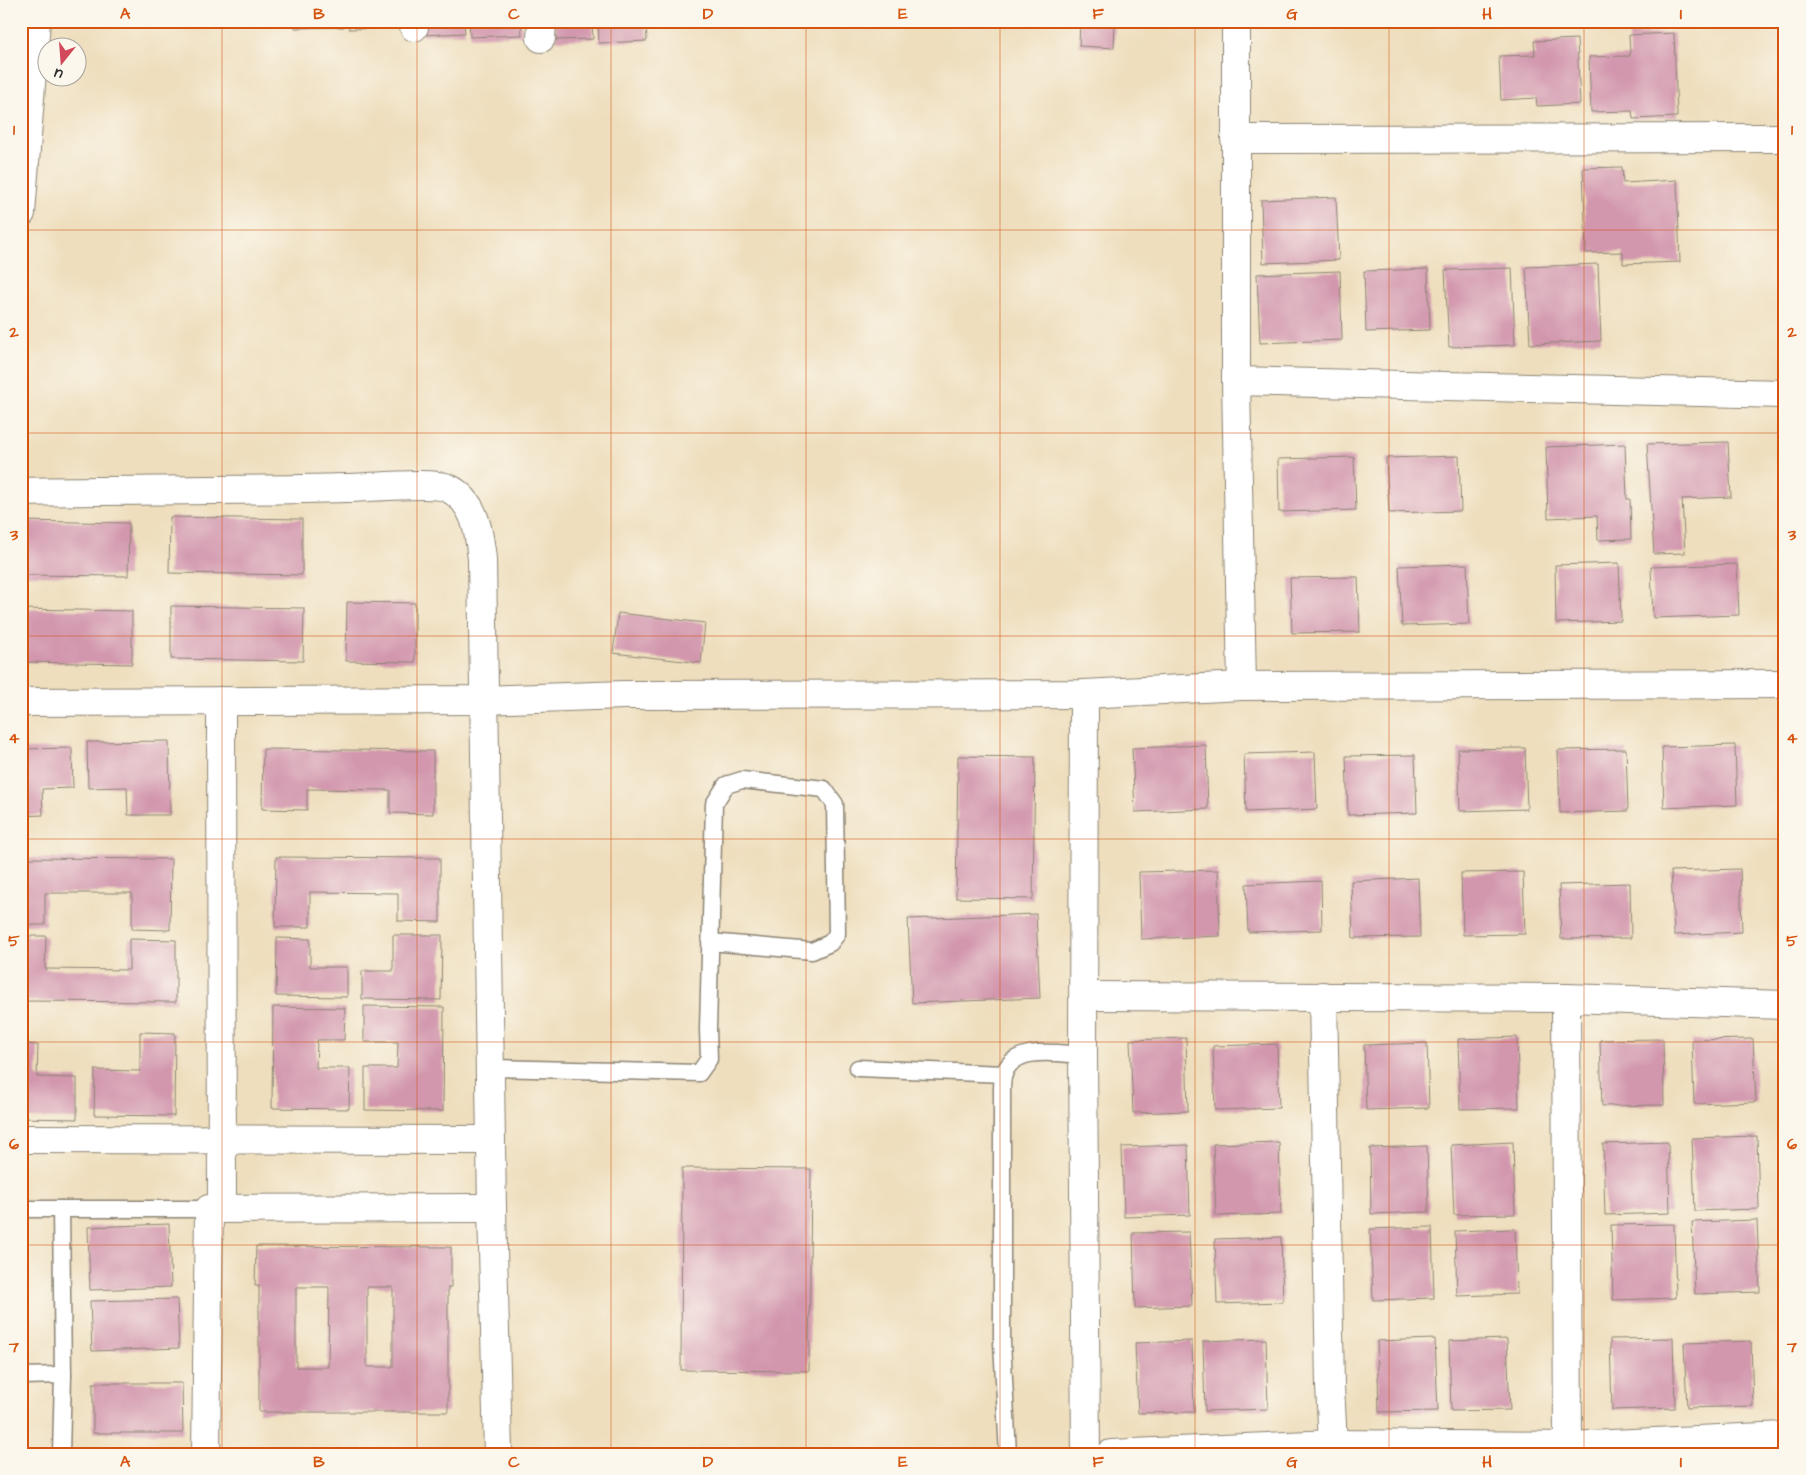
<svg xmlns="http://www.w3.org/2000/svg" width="1806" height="1475" viewBox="0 0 1806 1475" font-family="'Architects Daughter',sans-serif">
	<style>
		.building { fill: #d296ad; fill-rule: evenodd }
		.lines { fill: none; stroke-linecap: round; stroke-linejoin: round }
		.service-casing { stroke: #8c8474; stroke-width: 19 }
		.minor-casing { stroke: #8c8474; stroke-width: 30 }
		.service { stroke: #fff; stroke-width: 16 }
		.minor { stroke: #fff; stroke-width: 28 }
		.grid { fill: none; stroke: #d5540f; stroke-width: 1; stroke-opacity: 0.55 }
		.neatline { fill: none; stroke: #d5540f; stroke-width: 2 }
		.grid-label { font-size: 16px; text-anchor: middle; font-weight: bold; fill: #d5540f }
	</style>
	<rect width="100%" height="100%" fill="#fbf7ec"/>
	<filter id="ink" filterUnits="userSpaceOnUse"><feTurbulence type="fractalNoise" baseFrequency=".02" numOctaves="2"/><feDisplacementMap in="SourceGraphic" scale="10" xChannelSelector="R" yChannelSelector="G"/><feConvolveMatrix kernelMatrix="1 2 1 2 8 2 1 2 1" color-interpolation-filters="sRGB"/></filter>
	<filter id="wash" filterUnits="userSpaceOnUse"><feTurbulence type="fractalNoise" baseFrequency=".0096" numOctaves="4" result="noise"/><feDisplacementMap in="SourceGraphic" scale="20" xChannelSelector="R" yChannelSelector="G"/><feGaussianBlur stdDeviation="1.12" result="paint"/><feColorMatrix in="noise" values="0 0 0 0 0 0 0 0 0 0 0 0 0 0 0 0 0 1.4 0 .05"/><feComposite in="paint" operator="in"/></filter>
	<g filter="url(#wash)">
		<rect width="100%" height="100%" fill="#eedebd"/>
		<g id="blocks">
			<g class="building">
				<path d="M104,21H150V25L104,23Z"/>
				<path d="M294,21H344V27L295,28Z"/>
				<path d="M349,21H394V28L349,29Z"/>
				<path d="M420,21H464L465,33L421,35Z"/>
				<path d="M469,21H521L522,35L470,37Z"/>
				<path d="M555,21H592L593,39L556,40Z"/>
				<path d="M598,21H646L647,41L599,43Z"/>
				<path d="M1080,21H1115L1114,48L1079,46Z"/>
				<path d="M1588,21H1626V24L1588,25Z"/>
				<path d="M1634,21H1679V26L1634,28Z"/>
				<path d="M1674,33L1677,117L1633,119L1632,111L1591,112L1589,57L1630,56L1629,35Z"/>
				<path d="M1577,39L1580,104L1537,106L1536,98L1501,100L1499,56L1535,55L1534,41Z"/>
				<path d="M1622,167L1623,183L1677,180L1680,262L1623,264V252L1586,253L1583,168Z"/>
				<path d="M1336,197L1339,260L1263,263L1261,200Z"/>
				<path d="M1598,264L1601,341L1530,344L1526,267Z"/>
				<path d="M1512,268L1515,345L1449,347L1445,270Z"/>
				<path d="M1428,269L1430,330L1366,332L1364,271Z"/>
				<path d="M1340,271L1342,340L1260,343L1257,274Z"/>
				<path d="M1728,442L1731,497L1682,499L1685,553L1654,554L1647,444Z"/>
				<path d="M1625,444L1627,499H1630L1631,539L1598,540L1597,516L1548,518L1546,447Z"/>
				<path d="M1459,456L1461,511L1389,513L1386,458Z"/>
				<path d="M1354,457L1356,510L1279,512L1278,459Z"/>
				<path d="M170,517L302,519V575L169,573Z"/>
				<path d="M21,521L129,523L128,576L21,575Z"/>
				<path d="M1619,563L1621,621L1556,623L1555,565Z"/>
				<path d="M1467,564L1469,624L1402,626L1399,566Z"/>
				<path d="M1737,564L1739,615L1653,618L1651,567Z"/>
				<path d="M1358,577L1360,632L1292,633L1290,578Z"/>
				<path d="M347,602L415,603V662L346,661Z"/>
				<path d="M171,606L304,608L303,661L171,659Z"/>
				<path d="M21,609L132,611V664L21,662Z"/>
				<path d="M618,613L705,623L701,663L613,653Z"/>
				<path d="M169,741L170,815H128L127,787L88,788L87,742Z"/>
				<path d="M1206,745L1208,809L1135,812L1132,748Z"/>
				<path d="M1735,745L1737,805L1664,808L1662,747Z"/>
				<path d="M72,748L73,788L42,789L43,815L21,816V749Z"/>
				<path d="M1525,748L1527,809L1460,811L1458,749Z"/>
				<path d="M263,749L433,751V814L390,813V790L307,789V810L262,809Z"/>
				<path d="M1626,749L1628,811L1560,813L1558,750Z"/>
				<path d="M1315,752L1317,809L1246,812L1244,754Z"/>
				<path d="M1415,755L1417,813L1348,815L1346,756Z"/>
				<path d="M958,756L1035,757L1033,899L956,898Z"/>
				<path d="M276,857L440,858V922L398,921V893L310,892V927H275Z"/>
				<path d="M21,858L171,859L170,930L132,929V893H45V925H21Z"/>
				<path d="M1740,869L1742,932L1674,935L1671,871Z"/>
				<path d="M1218,870L1220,936L1141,939L1139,872Z"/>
				<path d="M1523,872L1525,934L1463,935L1461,873Z"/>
				<path d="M1418,878L1420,937L1353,938L1351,881Z"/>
				<path d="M1321,881L1322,930L1248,932L1246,884Z"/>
				<path d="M1630,883L1631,938L1561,939L1559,885Z"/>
				<path d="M1036,914L1040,998L912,1003L908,919Z"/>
				<path d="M393,935H442L441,1000L362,999V971H393Z"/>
				<path d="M21,936H46L45,969L129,970V939L176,940V1002L21,1001Z"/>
				<path d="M277,938L310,939V967H347V997L276,996Z"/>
				<path d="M364,1006L444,1007L443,1111L365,1110V1068H397L398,1042H364Z"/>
				<path d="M273,1007L345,1008L344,1040H317L316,1068H350L349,1109L272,1108Z"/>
				<path d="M140,1032L175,1033L174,1116L94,1115L95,1070L140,1071Z"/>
				<path d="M1517,1037L1519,1108L1460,1109L1458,1039Z"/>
				<path d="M1186,1038L1188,1111L1133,1113L1130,1040Z"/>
				<path d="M1663,1039L1664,1105L1602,1106L1600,1040Z"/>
				<path d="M1753,1039L1756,1102L1694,1104L1692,1040Z"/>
				<path d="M1427,1043L1429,1108L1366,1110L1364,1045Z"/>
				<path d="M21,1044L38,1045L37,1077L77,1078V1119L21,1118Z"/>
				<path d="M1277,1044L1279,1108L1215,1110L1213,1046Z"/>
				<path d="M1757,1136L1759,1209L1695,1211L1692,1138Z"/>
				<path d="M1279,1142L1281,1214L1216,1216L1213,1144Z"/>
				<path d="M1513,1142L1515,1214L1454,1215L1451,1145Z"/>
				<path d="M1668,1142L1670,1213L1605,1215L1603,1144Z"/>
				<path d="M1188,1145L1190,1215L1124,1217L1122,1147Z"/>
				<path d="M1427,1146L1429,1212L1371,1214L1370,1148Z"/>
				<path d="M682,1168L811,1169L809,1371L681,1370Z"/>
				<path d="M1757,1220L1760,1292L1695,1294L1692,1222Z"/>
				<path d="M169,1224L171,1287L90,1290L88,1227Z"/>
				<path d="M1674,1224L1676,1298L1613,1300L1611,1225Z"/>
				<path d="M1432,1227L1434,1298L1373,1300L1370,1229Z"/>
				<path d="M1515,1229L1517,1294L1457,1296L1455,1231Z"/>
				<path d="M1189,1232L1192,1306L1135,1308L1133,1233Z"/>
				<path d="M1281,1237L1283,1302L1217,1304L1215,1239Z"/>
				<path d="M256,1246L451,1247V1287H448V1412H259V1286H255ZM296,1287H329L328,1367H296ZM367,1287H393V1367H367Z"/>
				<path d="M177,1299L179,1348L92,1351L90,1301Z"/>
				<path d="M1673,1338L1675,1408L1612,1410L1610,1339Z"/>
				<path d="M1266,1339L1268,1409L1205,1411L1203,1341Z"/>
				<path d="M1435,1339L1438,1411L1379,1412L1377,1341Z"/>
				<path d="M1507,1339L1510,1410L1451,1411L1449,1341Z"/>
				<path d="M1192,1341L1194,1412L1138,1413L1135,1343Z"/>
				<path d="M1751,1341L1753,1406L1687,1408L1684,1343Z"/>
				<path d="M93,1383H182L183,1433H93Z"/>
			</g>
		</g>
	</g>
	<g filter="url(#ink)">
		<use href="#blocks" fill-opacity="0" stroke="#8c8474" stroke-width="1"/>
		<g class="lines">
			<defs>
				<g id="service">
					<path d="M490,1068L699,1073L709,1059L708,1029L714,804L726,785L742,780L824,789L835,804L837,934L830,943L812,951L710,942"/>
					<path d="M858,1068L1004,1074"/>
					<path d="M21,1209H209"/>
					<path d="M61,1209L63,1375L61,1454"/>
					<path d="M21,1376L63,1375"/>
					<path d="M1008,1454L1002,1342V1090C1002,1085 1002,1079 1004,1074C1014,1044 1059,1054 1083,1055"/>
				</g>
				<g id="minor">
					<path d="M1236,21V381L1242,686"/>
					<path d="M414,27V21"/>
					<path d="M541,38L542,21"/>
					<path d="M1235,139L1785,138"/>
					<path d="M21,213L36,21"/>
					<path d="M1236,381L1785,394"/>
					<path d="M21,492C130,490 238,491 346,488C367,488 434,481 448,488C475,501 479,531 482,559L492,1208L498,1454"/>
					<path d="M1084,694L1083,1055L1086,1454"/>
					<path d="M221,701L222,1209"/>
					<path d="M21,702L484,700L624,695L1084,694L1242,686L1785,684"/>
					<path d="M1084,996L1566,998L1785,1005"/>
					<path d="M1323,996L1330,1386L1333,1444"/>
					<path d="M1566,998L1568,1446"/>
					<path d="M21,1139L491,1140"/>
					<path d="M206,1454L209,1209L492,1208"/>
					<path d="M1111,1454L1333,1444L1568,1446L1785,1436"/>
				</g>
			</defs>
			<use href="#service" class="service-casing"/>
			<use href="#minor" class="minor-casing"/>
			<use href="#service" class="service"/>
			<use href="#minor" class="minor"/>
		</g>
	</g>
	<path class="grid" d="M222,21V1454M417,21V1454M611,21V1454M806,21V1454M1000,21V1454M1195,21V1454M1389,21V1454M1584,21V1454M21,230H1785M21,433H1785M21,636H1785M21,839H1785M21,1042H1785M21,1245H1785"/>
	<rect width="1806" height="1475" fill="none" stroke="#fbf7ec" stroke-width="55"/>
	<g transform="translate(62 62) rotate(197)"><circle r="24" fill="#fbf7ec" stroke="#a8a59f"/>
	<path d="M0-4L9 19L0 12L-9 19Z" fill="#d1495b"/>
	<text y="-8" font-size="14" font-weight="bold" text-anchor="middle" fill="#2b2b2b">U</text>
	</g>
	<rect x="28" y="28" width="1750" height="1420" class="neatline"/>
	<g class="grid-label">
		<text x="125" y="19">A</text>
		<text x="319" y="19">B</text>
		<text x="514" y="19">C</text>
		<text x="708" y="19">D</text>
		<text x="903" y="19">E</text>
		<text x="1098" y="19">F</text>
		<text x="1292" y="19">G</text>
		<text x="1487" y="19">H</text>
		<text x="1681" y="19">I</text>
		<text x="14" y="135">1</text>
		<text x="1792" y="135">1</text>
		<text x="14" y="337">2</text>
		<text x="1792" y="337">2</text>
		<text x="14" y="540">3</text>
		<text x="1792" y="540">3</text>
		<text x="14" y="743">4</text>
		<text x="1792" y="743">4</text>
		<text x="14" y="946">5</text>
		<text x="1792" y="946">5</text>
		<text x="14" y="1149">6</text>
		<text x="1792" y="1149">6</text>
		<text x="14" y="1352">7</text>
		<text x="1792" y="1352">7</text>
		<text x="125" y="1467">A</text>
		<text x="319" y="1467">B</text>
		<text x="514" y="1467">C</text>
		<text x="708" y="1467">D</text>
		<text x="903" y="1467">E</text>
		<text x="1098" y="1467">F</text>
		<text x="1292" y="1467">G</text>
		<text x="1487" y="1467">H</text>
		<text x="1681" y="1467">I</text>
	</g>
</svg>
